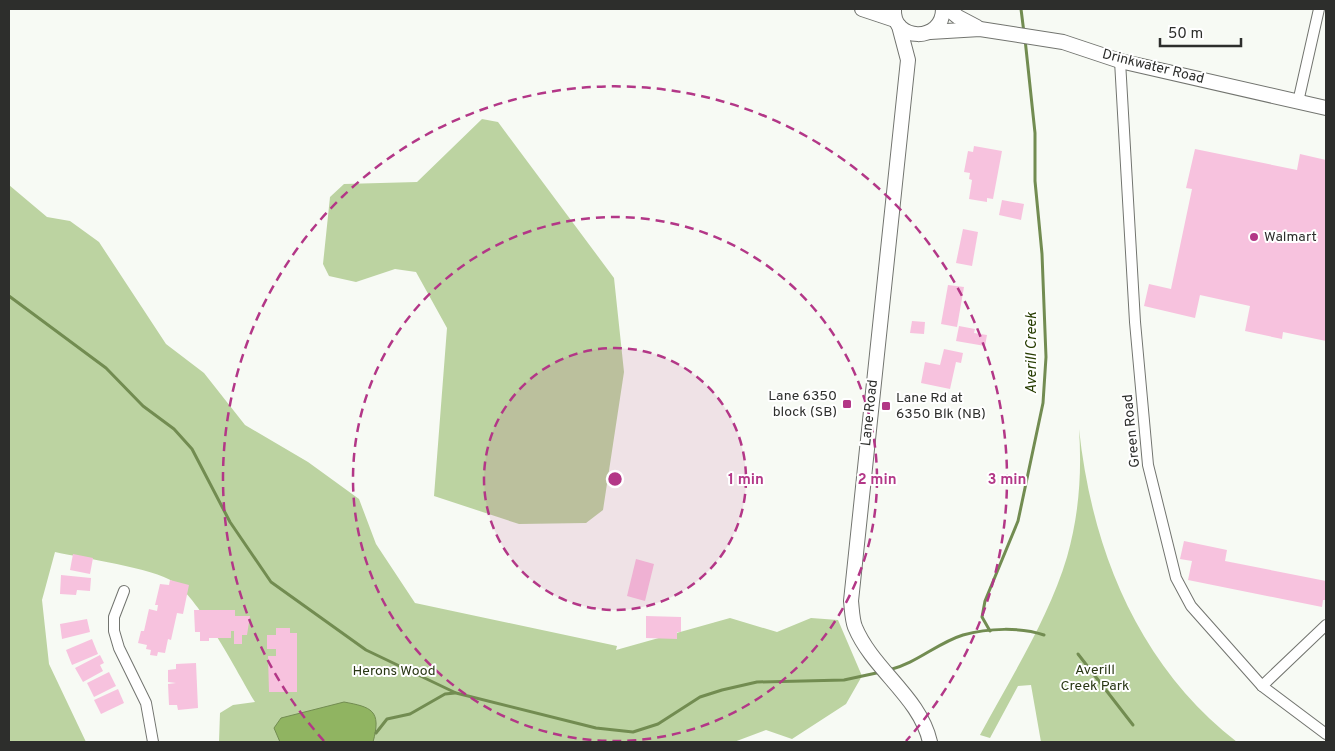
<svg xmlns="http://www.w3.org/2000/svg" width="1335" height="751" viewBox="0 0 1335 751" font-family="Overpass,sans-serif">
	<style>
		.green { fill: #bcd3a1 }
		.water { fill: #90b461; stroke: #728c51 }
		.lines { fill: none; stroke-linecap: round; stroke-linejoin: round }
		.stream { stroke: #728c51; stroke-width: 3 }
		.building { fill: #f7c2de }
		.minor-casing { stroke: #72746f; stroke-width: 12 }
		.tertiary-casing { stroke: #72746f; stroke-width: 16 }
		.minor { stroke: #fff; stroke-width: 10 }
		.tertiary { stroke: #fff; stroke-width: 14 }
		.ring { fill: none; stroke: #b33787; stroke-width: 2.5; stroke-dasharray: 9 6 }
		.poi-dot { fill: #b33787; stroke: #fff; stroke-width: 2 }
		.labels { text-anchor: middle; dominant-baseline: central; stroke-width: 4; stroke-linejoin: round; paint-order: stroke }
		.street-label { font-size: 14px; fill: #2d2e2c; stroke: #fff }
		.poi-label { font-size: 14px; fill: #2d2e2c; stroke: #fff; text-anchor: start }
		.park-label { font-size: 14px; fill: #293714; stroke: #fff }
		.water-label { font-size: 15px; font-style: italic; fill: #273d00; stroke: #fff }
		.centre { fill: #b33787; stroke: #fff; stroke-width: 2.5 }
		.ring-label { font-size: 15px; text-anchor: middle; font-weight: bold; fill: #b33787; stroke: #fff; stroke-width: 4; stroke-linejoin: round; paint-order: stroke }
	</style>
	<rect width="100%" height="100%" fill="#f7faf4"/>
	<g class="green">
		<path d="M482,119L498,122L614,278L624,372L603,510L586,523L519,524L434,496L447,328L416,272L395,269L356,282L329,276L323,264L330,197L344,184L417,182Z"/>
		<path d="M9,185L47,217L70,221L99,242L166,344L204,373L245,425L308,462L359,499L376,544L415,603L617,646L616,650L730,618L777,632L811,618L838,620L862,676L846,704L792,739L766,730L734,742H219L220,713L233,705L255,702C237,672 200,600 174,582C153,568 82,558 55,552L42,600L49,664L86,742H9Z"/>
		<path d="M1079,429C1092,550 1138,665 1237,742H1041L1031,685L1018,686L990,738L980,735C1010,679 1049,618 1067,557C1079,515 1082,473 1079,429Z"/>
	</g>
	<path class="water" d="M344,702C371,707 382,710 373,742H280L274,728L281,718Z"/>
	<g class="lines">
		<g class="stream">
			<path d="M1021,9L1024,33"/>
			<path d="M9,296L106,368L143,406L174,429L192,449L230,522L271,582L366,650L456,693L596,728L633,732L658,724L700,697L722,690L757,682L844,680L881,672"/>
			<path d="M990,631L982,617L985,601L1018,521L1043,403L1046,357L1042,254L1035,181V133L1025,39"/>
			<path d="M1078,654L1133,725"/>
			<path d="M889,670C917,663 937,643 963,635C988,628 1021,627 1044,635"/>
			<path d="M376,733L387,719L410,714L445,694L455,693"/>
		</g>
	</g>
	<g class="building">
		<path d="M974,146L1002,151L993,199L987,198V202L969,199L972,180L969,179L970,173L964,172L968,151L973,152Z"/>
		<path d="M1195,149L1297,170L1300,154L1326,160V341L1283,332L1282,339L1245,331L1250,306L1200,295L1195,318L1144,306L1149,284L1171,289L1192,189L1186,188Z"/>
		<path d="M1002,200L1024,204L1021,220L999,215Z"/>
		<path d="M963,229L978,232L972,266L956,263Z"/>
		<path d="M948,285L964,287L957,327L941,324Z"/>
		<path d="M912,321L925,322L924,334L910,333Z"/>
		<path d="M959,326L975,329L974,333L987,335L985,346L956,341Z"/>
		<path d="M944,349L963,353L961,363L956,362L950,389L921,383L925,362L940,365Z"/>
		<path d="M1184,541L1227,550L1225,561L1326,581V600H1323L1322,607L1188,580L1192,561L1180,559Z"/>
		<path d="M73,554L93,558L90,574L70,570Z"/>
		<path d="M636,559L654,564L645,601L627,596Z"/>
		<path d="M61,575L91,578L90,591L77,590L76,595L60,594Z"/>
		<path d="M170,580L189,585L183,614L177,613L171,640L168,639L165,653L158,652L157,656L150,655L151,650L146,649L147,645L138,643L141,631H144L149,609L157,611L158,605H155L160,584L169,585Z"/>
		<path d="M194,610H235V616H250L247,635H242V644H234V631H231V638H209V641H200V632H195Z"/>
		<path d="M646,616L681,617V632H677V639L646,638Z"/>
		<path d="M87,619L90,632L62,639L60,624Z"/>
		<path d="M276,628H290V633H297V692H269L268,656H276V649H267V635H276Z"/>
		<path d="M92,639L98,654L72,665L66,650Z"/>
		<path d="M100,655L104,663L100,665L103,671L83,682L75,668Z"/>
		<path d="M196,663L198,708L178,710L177,705H169L168,684L176,683L168,682V670L176,669V664Z"/>
		<path d="M109,672L116,686L94,697L87,683Z"/>
		<path d="M118,689L124,703L101,714L94,700Z"/>
	</g>
	<g class="lines">
		<defs>
			<g id="minor">
				<path d="M1120,61L1135,322L1148,465L1176,578L1191,606L1262,686L1326,734"/>
				<path d="M1298,102L1319,9"/>
				<path d="M124,591L114,617V631L119,648L146,703L153,742"/>
				<path d="M1262,686L1326,625"/>
			</g>
			<g id="tertiary">
				<path d="M862,9L895,20"/>
				<path d="M894,9C892,42 943,43 943,9"/>
				<path d="M948,9L958,17L977,27"/>
				<path d="M899,26L908,60L851,601C852,609 852,619 855,627C873,670 920,697 930,742"/>
				<path d="M930,32L980,29L1063,42L1120,61L1326,108"/>
			</g>
		</defs>
		<use href="#minor" class="minor-casing"/>
		<use href="#tertiary" class="tertiary-casing"/>
		<use href="#minor" class="minor"/>
		<use href="#tertiary" class="tertiary"/>
	</g>
	<circle cx="615" cy="479" r="131" fill="#b33787" fill-opacity=".12"/>
	<g class="ring">
		<circle cx="615" cy="479" r="131"/>
		<circle cx="615" cy="479" r="262"/>
		<path d="M324 741A392 392 0 1 1 906 741"/>
	</g>
	<g class="poi-dot">
		<circle cx="1254" cy="237" r="5"/>
		<rect x="842" y="399" width="10" height="10" rx="2.5"/>
		<rect x="881" y="401" width="10" height="10" rx="2.5"/>
	</g>
	<g class="labels">
		<g class="street-label">
			<text transform="translate(1153 67) rotate(14)">Drinkwater Road</text>
			<text transform="translate(870 413) rotate(-84)">Lane Road</text>
			<text transform="translate(1132 431) rotate(-96)">Green Road</text>
		</g>
		<g class="poi-label">
			<text x="1264" y="237">Walmart</text>
			<text x="837" y="396" text-anchor="end">Lane 6350<tspan x="837" dy="16">block (SB)</tspan></text>
			<text x="896" y="398">Lane Rd at<tspan x="896" dy="16">6350 Blk (NB)</tspan></text>
		</g>
		<g class="park-label">
			<text x="1095" y="670">Averill<tspan x="1095" dy="16">Creek Park</tspan></text>
			<text x="394" y="671">Herons Wood</text>
		</g>
		<g class="water-label">
			<text transform="translate(1032 353) rotate(-90)">Averill Creek</text>
		</g>
	</g>
	<circle cx="615" cy="479" r="8" class="centre"/>
	<g class="ring-label">
		<text x="746" y="484">1 min</text>
		<text x="877" y="484">2 min</text>
		<text x="1007" y="484">3 min</text>
	</g>
	<rect width="1335" height="751" fill="none" stroke="#2d2e2c" stroke-width="20"/>
	<path d="M1160 38v8h81v-8" fill="none" stroke="#2d2e2c" stroke-width="2.5"/>
	<text x="1168" y="38" font-size="15" fill="#2d2e2c" stroke="#ffffff" stroke-width="4" paint-order="stroke">50 m</text>
</svg>
